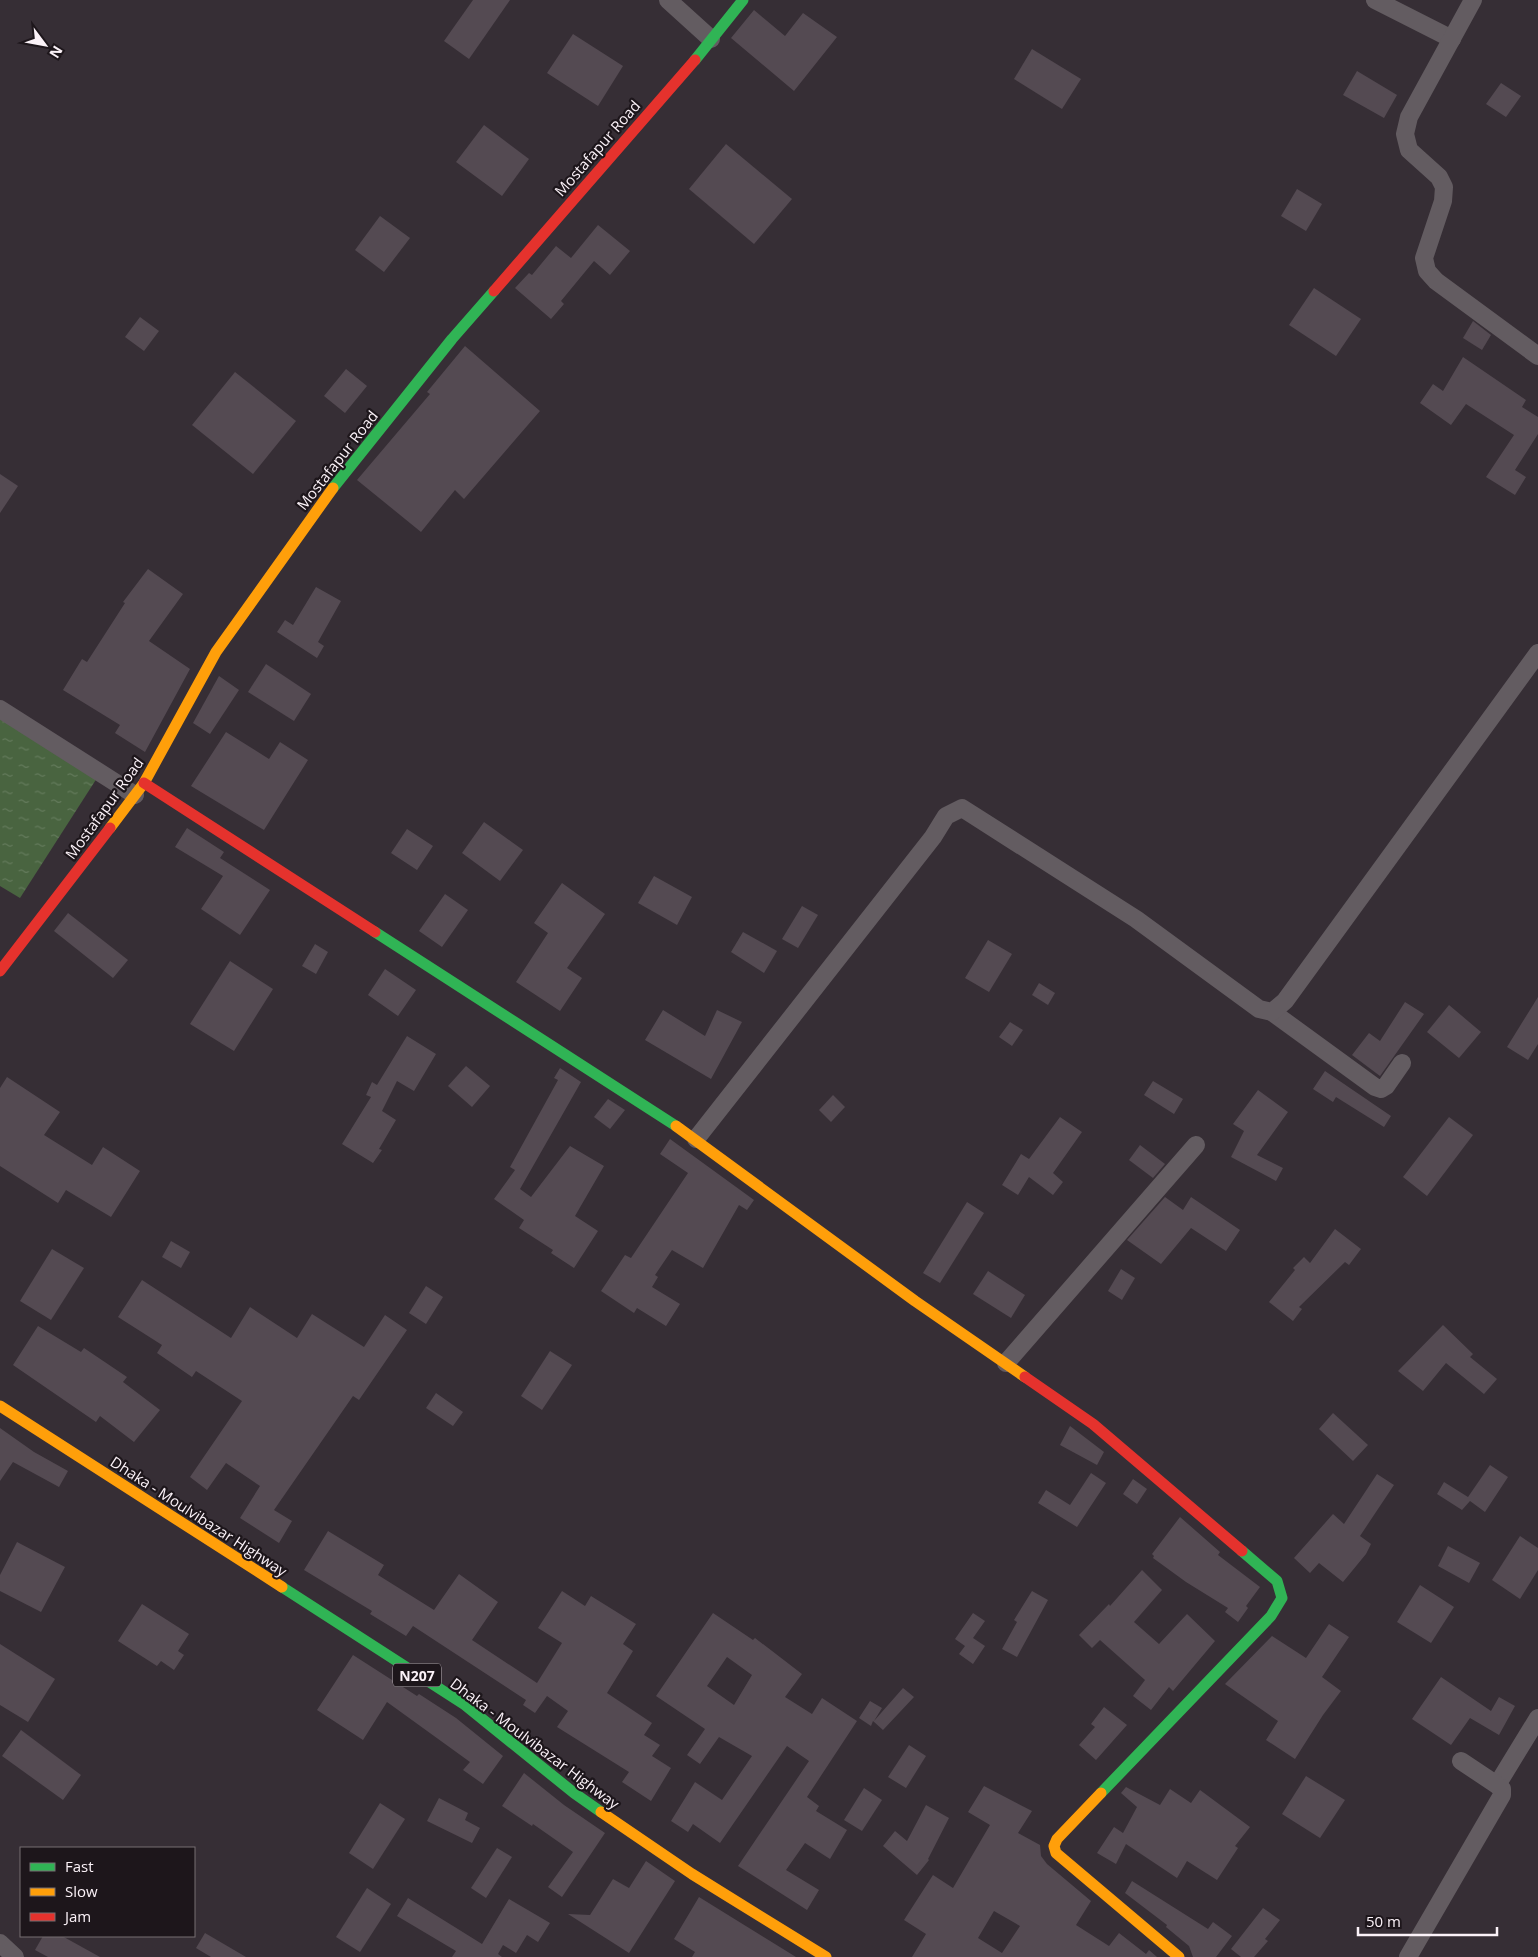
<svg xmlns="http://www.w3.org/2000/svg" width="1538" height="1957" viewBox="0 0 1538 1957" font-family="'Open Sans',sans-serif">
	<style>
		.water { fill: url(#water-ripples) }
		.building { fill: #544a52; fill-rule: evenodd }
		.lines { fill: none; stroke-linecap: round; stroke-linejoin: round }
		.street { stroke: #635c61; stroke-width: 18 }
		.fast { stroke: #30b455; stroke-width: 11 }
		.slow { stroke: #ff9f0a; stroke-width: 11 }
		.jam { stroke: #e5322d; stroke-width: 11 }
		.labels { text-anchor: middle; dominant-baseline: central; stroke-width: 4.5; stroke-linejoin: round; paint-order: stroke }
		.shield { fill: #1d161b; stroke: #b8b0b6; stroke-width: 1 }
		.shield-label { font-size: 14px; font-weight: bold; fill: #fbf2f8 }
		.street-label { font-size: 15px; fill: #fbf2f8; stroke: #1d161b }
	</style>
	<defs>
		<pattern id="water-ripples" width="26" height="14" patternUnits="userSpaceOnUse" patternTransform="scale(1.25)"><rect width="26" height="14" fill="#496440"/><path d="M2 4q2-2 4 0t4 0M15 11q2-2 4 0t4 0" fill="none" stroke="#647b5c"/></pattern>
	</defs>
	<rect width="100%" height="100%" fill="#362e35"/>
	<path class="water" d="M0,716L97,778L20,898L0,886Z"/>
	<g class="building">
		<path d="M473,0H510L469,59L444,41Z"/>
		<path d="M754,10L785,36L803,13L837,37L794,91L731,38Z"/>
		<path d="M573,34L623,66L598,106L547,73Z"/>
		<path d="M1032,49L1081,79L1062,109L1014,79Z"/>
		<path d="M1357,71L1397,95L1384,118L1343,95Z"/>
		<path d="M1501,83L1521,96L1506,117L1486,104Z"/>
		<path d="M484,125L529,159L502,196L456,162Z"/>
		<path d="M726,144L792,199L754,244L689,189Z"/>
		<path d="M1297,189L1322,204L1306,231L1281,216Z"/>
		<path d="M380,216L410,238L384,272L355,250Z"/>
		<path d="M598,225L630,251L610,275L594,261L561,301L564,304L551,319L515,288L529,273L532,275L556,246L571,258Z"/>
		<path d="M1314,288L1361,319L1336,356L1289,325Z"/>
		<path d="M140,317L159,331L144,351L125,337Z"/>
		<path d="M1473,321L1491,335L1482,350L1463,338Z"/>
		<path d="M465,346L540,411L464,499L455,490L421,532L357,480L430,394L427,392Z"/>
		<path d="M1463,357L1526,400L1522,407L1538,417V434L1515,470L1526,477L1515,495L1486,477L1514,435L1466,404L1451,425L1420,403L1433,384L1443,391Z"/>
		<path d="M346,369L367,386L345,413L324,396Z"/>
		<path d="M235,372L296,421L253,474L192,425Z"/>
		<path d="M0,474L18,486L0,513Z"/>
		<path d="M148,569L183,594L149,641L190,669L145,752L115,733L120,725L63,690L82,659L87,662L125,603L123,602Z"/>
		<path d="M316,587L341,601L318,642L324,646L317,658L277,632L285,620L293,625Z"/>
		<path d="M266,664L311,694L294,721L248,692Z"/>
		<path d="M219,676L239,690L210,734L193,723Z"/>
		<path d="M226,732L269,759L280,742L308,760L264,830L191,786Z"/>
		<path d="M484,822L523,850L500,881L462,853Z"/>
		<path d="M187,828L224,852L220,858L270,890L240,935L201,909L223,876L175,847Z"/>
		<path d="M407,829L433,846L417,870L391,853Z"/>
		<path d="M654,876L692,897L677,925L638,903Z"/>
		<path d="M562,883L605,914L567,968L582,978L560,1011L516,982L548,933L534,923Z"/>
		<path d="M445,894L468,910L442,947L419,931Z"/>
		<path d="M802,906L818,915L798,948L782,939Z"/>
		<path d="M68,913L128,960L113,978L54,931Z"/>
		<path d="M743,932L777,951L764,973L731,952Z"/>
		<path d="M988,940L1012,954L989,992L965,978Z"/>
		<path d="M315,944L328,952L316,974L302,966Z"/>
		<path d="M230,961L273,989L234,1051L190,1024Z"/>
		<path d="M385,969L416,990L398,1016L368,995Z"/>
		<path d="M1039,983L1055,993L1048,1005L1032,995Z"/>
		<path d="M1538,997V1044L1528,1060L1507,1047Z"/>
		<path d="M1405,1002L1424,1014L1380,1076L1352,1055L1369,1033L1380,1041Z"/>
		<path d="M1449,1005L1481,1032L1459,1058L1427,1032Z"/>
		<path d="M663,1010L705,1036L717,1010L742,1022L711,1079L645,1040Z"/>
		<path d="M1010,1022L1023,1030L1012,1046L999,1037Z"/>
		<path d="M407,1036L436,1054L414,1091L397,1081L382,1111L396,1120L379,1149L382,1150L373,1163L342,1144L371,1097L366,1095L372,1082L377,1085Z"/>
		<path d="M466,1066L490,1086L472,1107L448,1086Z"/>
		<path d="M560,1068L581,1082L520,1189L531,1197L570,1146L604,1166L575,1216L598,1231L574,1268L551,1253L553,1250L519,1228L524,1220L494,1199L515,1170L510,1167L558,1080L554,1078Z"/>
		<path d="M1325,1071L1391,1116L1384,1127L1336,1097L1333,1102L1313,1089Z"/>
		<path d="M7,1077L60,1112L44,1135L92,1165L103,1147L140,1171L111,1217L66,1190L58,1203L0,1166V1088Z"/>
		<path d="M1153,1081L1183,1099L1174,1114L1144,1095Z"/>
		<path d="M1258,1090L1288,1112L1257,1155L1283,1168L1276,1181L1231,1157L1244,1131L1233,1124Z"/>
		<path d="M833,1095L845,1107L831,1122L819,1110Z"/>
		<path d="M608,1099L625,1110L610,1129L594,1117Z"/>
		<path d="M1060,1117L1082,1132L1053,1173L1063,1182L1053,1195L1029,1177L1018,1195L1002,1185L1021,1154L1029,1159Z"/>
		<path d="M1449,1117L1473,1135L1427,1196L1403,1177Z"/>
		<path d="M670,1139L754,1200L747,1210L739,1205L703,1268L672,1250L655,1275L658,1277L652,1287L680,1304L666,1326L637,1308L634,1313L601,1291L625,1255L631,1258L688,1173L660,1154Z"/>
		<path d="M1140,1145L1165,1164L1153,1178L1129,1160Z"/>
		<path d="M1165,1197L1183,1210L1191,1197L1240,1230L1226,1251L1191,1228L1161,1264L1127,1240Z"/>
		<path d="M967,1202L984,1213L940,1283L923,1273Z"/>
		<path d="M1335,1229L1361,1249L1349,1265L1345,1262L1299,1307L1302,1309L1293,1321L1269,1302L1295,1270L1293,1268L1304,1257L1310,1263Z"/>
		<path d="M171,1241L190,1252L181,1268L162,1257Z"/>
		<path d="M52,1249L84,1268L51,1320L20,1301Z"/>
		<path d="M1121,1269L1135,1278L1122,1300L1108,1291Z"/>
		<path d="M988,1271L1025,1295L1011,1318L973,1294Z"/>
		<path d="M142,1280L231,1338L250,1307L297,1338L312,1314L364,1347L385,1315L407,1330L359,1400L353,1396L274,1510L292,1521L279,1543L240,1518L260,1486L226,1463L207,1490L190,1477L242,1401L196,1371L192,1377L157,1353L162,1345L118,1317Z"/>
		<path d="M426,1286L443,1297L426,1324L409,1313Z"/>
		<path d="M1443,1325L1473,1354L1470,1357L1497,1379L1484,1394L1446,1363L1423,1391L1398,1371Z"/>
		<path d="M38,1326L81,1352L84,1348L127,1377L123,1382L160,1410L134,1442L100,1416L96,1422L13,1365Z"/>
		<path d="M550,1351L572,1365L542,1410L521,1396Z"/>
		<path d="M436,1393L463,1412L453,1426L426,1408Z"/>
		<path d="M1333,1413L1368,1445L1353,1461L1319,1429Z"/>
		<path d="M1070,1426L1104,1452L1097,1465L1060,1445Z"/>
		<path d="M0,1428L34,1452L68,1471L59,1487L13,1462L0,1481Z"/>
		<path d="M1490,1465L1508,1477L1485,1512L1470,1501L1462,1510L1437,1494L1444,1482L1468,1497Z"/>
		<path d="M1091,1473L1106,1483L1077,1527L1038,1503L1046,1490L1070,1505Z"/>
		<path d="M1377,1474L1394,1485L1360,1536L1371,1544L1366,1554L1343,1582L1319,1563L1310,1573L1294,1558L1333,1514L1344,1524Z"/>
		<path d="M1133,1479L1147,1489L1137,1504L1123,1494Z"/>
		<path d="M1180,1517L1220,1552L1218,1555L1260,1587L1246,1606L1248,1608L1238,1622L1225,1612L1228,1608L1186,1582L1153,1558L1154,1556L1152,1554Z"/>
		<path d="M328,1531L384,1565L378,1575L434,1610L459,1574L498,1602L472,1640L537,1683L562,1643L538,1628L562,1591L585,1606L591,1596L636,1624L623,1644L633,1651L607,1693L652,1723L644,1735L660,1745L652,1756L671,1768L651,1801L622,1782L629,1772L557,1727L568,1711L547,1696L535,1713L523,1705L526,1700L413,1626L406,1636L370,1614L372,1611L304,1570Z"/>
		<path d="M1520,1536L1538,1548V1570L1520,1599L1492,1580Z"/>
		<path d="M17,1542L65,1567L41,1612L0,1591V1575Z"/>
		<path d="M1448,1546L1480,1563L1469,1583L1438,1566Z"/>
		<path d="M1142,1570L1162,1590L1134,1622L1159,1644L1187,1614L1215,1641L1173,1691L1169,1687L1151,1710L1133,1696L1145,1680L1100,1640L1092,1648L1079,1635L1109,1604L1110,1606Z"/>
		<path d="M1420,1585L1454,1607L1431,1643L1397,1622Z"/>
		<path d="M1032,1591L1048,1600L1017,1657L1002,1649L1017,1622L1014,1620Z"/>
		<path d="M142,1604L189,1634L178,1651L184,1655L174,1670L161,1661L157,1666L118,1641Z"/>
		<path d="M713,1613L753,1640L755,1638L802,1674L785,1697L812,1714L822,1698L857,1721L807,1797L819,1806L816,1811L847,1830L830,1859L805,1843L786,1870L819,1890L807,1910L738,1866L809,1761L787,1746L720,1843L693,1824L688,1832L671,1821L695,1782L722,1800L752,1756L719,1737L700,1764L687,1755L705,1729L656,1696ZM727,1657L752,1675L734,1705L707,1686Z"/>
		<path d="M973,1613L985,1621L973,1638L985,1646L973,1664L959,1654L965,1646L955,1639Z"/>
		<path d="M1329,1624L1349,1637L1322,1677L1341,1691L1323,1715L1295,1759L1266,1740L1278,1721L1225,1684L1272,1636L1306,1658Z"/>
		<path d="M0,1644L55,1679L28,1722L0,1705Z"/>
		<path d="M353,1655L417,1696L419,1694L456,1718L503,1756L483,1784L463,1770L470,1762L387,1702L363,1740L317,1710Z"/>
		<path d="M1441,1677L1491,1711L1499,1697L1515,1706L1499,1735L1470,1718L1451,1745L1412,1719Z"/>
		<path d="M903,1688L914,1697L883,1730L873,1721L871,1726L859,1718L870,1701L882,1708L874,1721Z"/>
		<path d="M1104,1707L1127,1725L1096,1760L1079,1745L1095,1727L1091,1724Z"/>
		<path d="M21,1730L81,1775L63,1800L2,1756Z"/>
		<path d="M909,1745L926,1756L906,1788L888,1777Z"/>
		<path d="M524,1773L564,1805L605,1833L562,1897L548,1887L573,1852L533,1824L532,1826L502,1806Z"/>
		<path d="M1306,1776L1345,1800L1320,1838L1282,1814Z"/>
		<path d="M984,1786L1032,1811L1018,1833L1040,1845L1041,1856L1047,1864L1091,1901L1076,1925L1109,1946L1119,1933L1146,1954L1149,1950L1157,1957H912L926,1934L904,1920L933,1875L953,1888L990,1825L968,1812ZM994,1911L1020,1926L1002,1953L978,1938Z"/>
		<path d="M1126,1787L1160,1805L1170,1789L1191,1803L1200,1790L1250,1827L1235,1846L1238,1848L1217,1880L1187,1861L1177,1878L1126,1844L1116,1864L1097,1853L1114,1827L1123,1833L1137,1807L1121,1793Z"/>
		<path d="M864,1788L882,1800L862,1831L844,1820Z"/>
		<path d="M439,1798L468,1813L465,1820L480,1828L472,1843L427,1821Z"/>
		<path d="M380,1803L405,1819L373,1869L349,1853Z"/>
		<path d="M926,1805L949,1818L928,1859L929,1860L917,1875L883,1846L895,1831L907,1841Z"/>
		<path d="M497,1848L512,1857L486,1898L471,1888Z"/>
		<path d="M646,1861L675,1881L629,1953L568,1914L590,1915L613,1879L629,1888Z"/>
		<path d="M1132,1881L1208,1929L1213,1922L1232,1936L1216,1957H1193L1189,1946L1166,1927L1167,1925L1125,1893Z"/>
		<path d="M367,1888L391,1904L360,1952L336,1937Z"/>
		<path d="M699,1897L796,1957H692L695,1952L674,1939Z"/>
		<path d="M408,1898L482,1944L509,1899L550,1923L538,1942L527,1935L516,1953L503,1945L498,1954L502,1957H452L456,1951L397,1916Z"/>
		<path d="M1263,1908L1280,1920L1265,1939L1268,1941L1254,1957H1241L1231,1949Z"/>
		<path d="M205,1933L246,1957H211L196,1948Z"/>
		<path d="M43,1936H62L100,1957H48L35,1950Z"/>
	</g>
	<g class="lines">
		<g class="street">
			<path d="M668,0L711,39"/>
			<path d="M1375,0L1452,39"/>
			<path d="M1473,0L1409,117L1405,134L1409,150L1439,177L1444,187L1443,201L1424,258L1427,271L1436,281L1538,356"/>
			<path d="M0,709L135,795"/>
			<path d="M1272,1012L1375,1087L1381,1089L1386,1086L1402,1063"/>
			<path d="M696,1139L933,837L946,816L962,808L1136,919L1259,1009L1272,1012L1285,1001L1538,653"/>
			<path d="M1006,1363L1196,1145"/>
			<path d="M1497,1785L1538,1718"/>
			<path d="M0,1943L15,1957"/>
			<path d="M1408,1957L1502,1795V1789L1497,1785L1461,1761"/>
		</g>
		<g class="fast">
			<path d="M695,60L743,0"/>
			<path d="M333,488L452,339L494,291"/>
			<path d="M375,932L676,1126"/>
			<path d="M282,1587L465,1705L574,1793L601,1812"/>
			<path d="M1101,1793L1271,1616L1282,1598L1277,1581L1242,1551"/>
		</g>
		<g class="slow">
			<path d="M110,828L144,783L216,652L333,488"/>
			<path d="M676,1126L915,1301L1025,1377"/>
			<path d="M0,1406L282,1587"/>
			<path d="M1101,1793L1057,1839L1054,1846L1056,1853L1179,1957"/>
			<path d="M601,1812L692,1874L826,1957"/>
		</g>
		<g class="jam">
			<path d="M494,291L695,60"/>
			<path d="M144,783L375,932"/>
			<path d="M0,971L110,828"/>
			<path d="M1025,1377L1093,1424L1242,1551"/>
		</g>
	</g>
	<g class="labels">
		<rect class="shield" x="393" y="1663.5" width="48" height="23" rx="4"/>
		<g class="shield-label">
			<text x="417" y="1675">N207</text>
		</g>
		<g class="street-label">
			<text transform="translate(597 148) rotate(-49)">Mostafapur Road</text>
			<text transform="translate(337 460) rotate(-52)">Mostafapur Road</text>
			<text transform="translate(104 808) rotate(-54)">Mostafapur Road</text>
			<text transform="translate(199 1516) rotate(33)">Dhaka - Moulvibazar Highway</text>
			<text transform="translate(535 1743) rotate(37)">Dhaka - Moulvibazar Highway</text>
		</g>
	</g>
	<rect x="20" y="1847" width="175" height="90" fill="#1d161b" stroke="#766e73"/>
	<rect x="30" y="1863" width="25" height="8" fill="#30b455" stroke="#766e73"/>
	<text x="65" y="1872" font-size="15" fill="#fbf2f8">Fast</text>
	<rect x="30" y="1888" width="25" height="8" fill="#ff9f0a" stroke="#766e73"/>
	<text x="65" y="1897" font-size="15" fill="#fbf2f8">Slow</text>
	<rect x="30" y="1913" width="25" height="8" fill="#e5322d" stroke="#766e73"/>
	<text x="65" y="1922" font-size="15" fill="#fbf2f8">Jam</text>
	<g transform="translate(45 45) rotate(122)" stroke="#1d161b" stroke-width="4" paint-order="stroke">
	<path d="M0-4L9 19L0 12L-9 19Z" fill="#fbf2f8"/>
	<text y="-8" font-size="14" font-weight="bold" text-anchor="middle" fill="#fbf2f8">N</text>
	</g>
	<path d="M1358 1927v8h139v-8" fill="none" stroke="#fbf2f8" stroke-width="2.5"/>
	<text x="1366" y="1927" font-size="15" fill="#fbf2f8" stroke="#1d161b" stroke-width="4" paint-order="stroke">50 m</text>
</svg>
